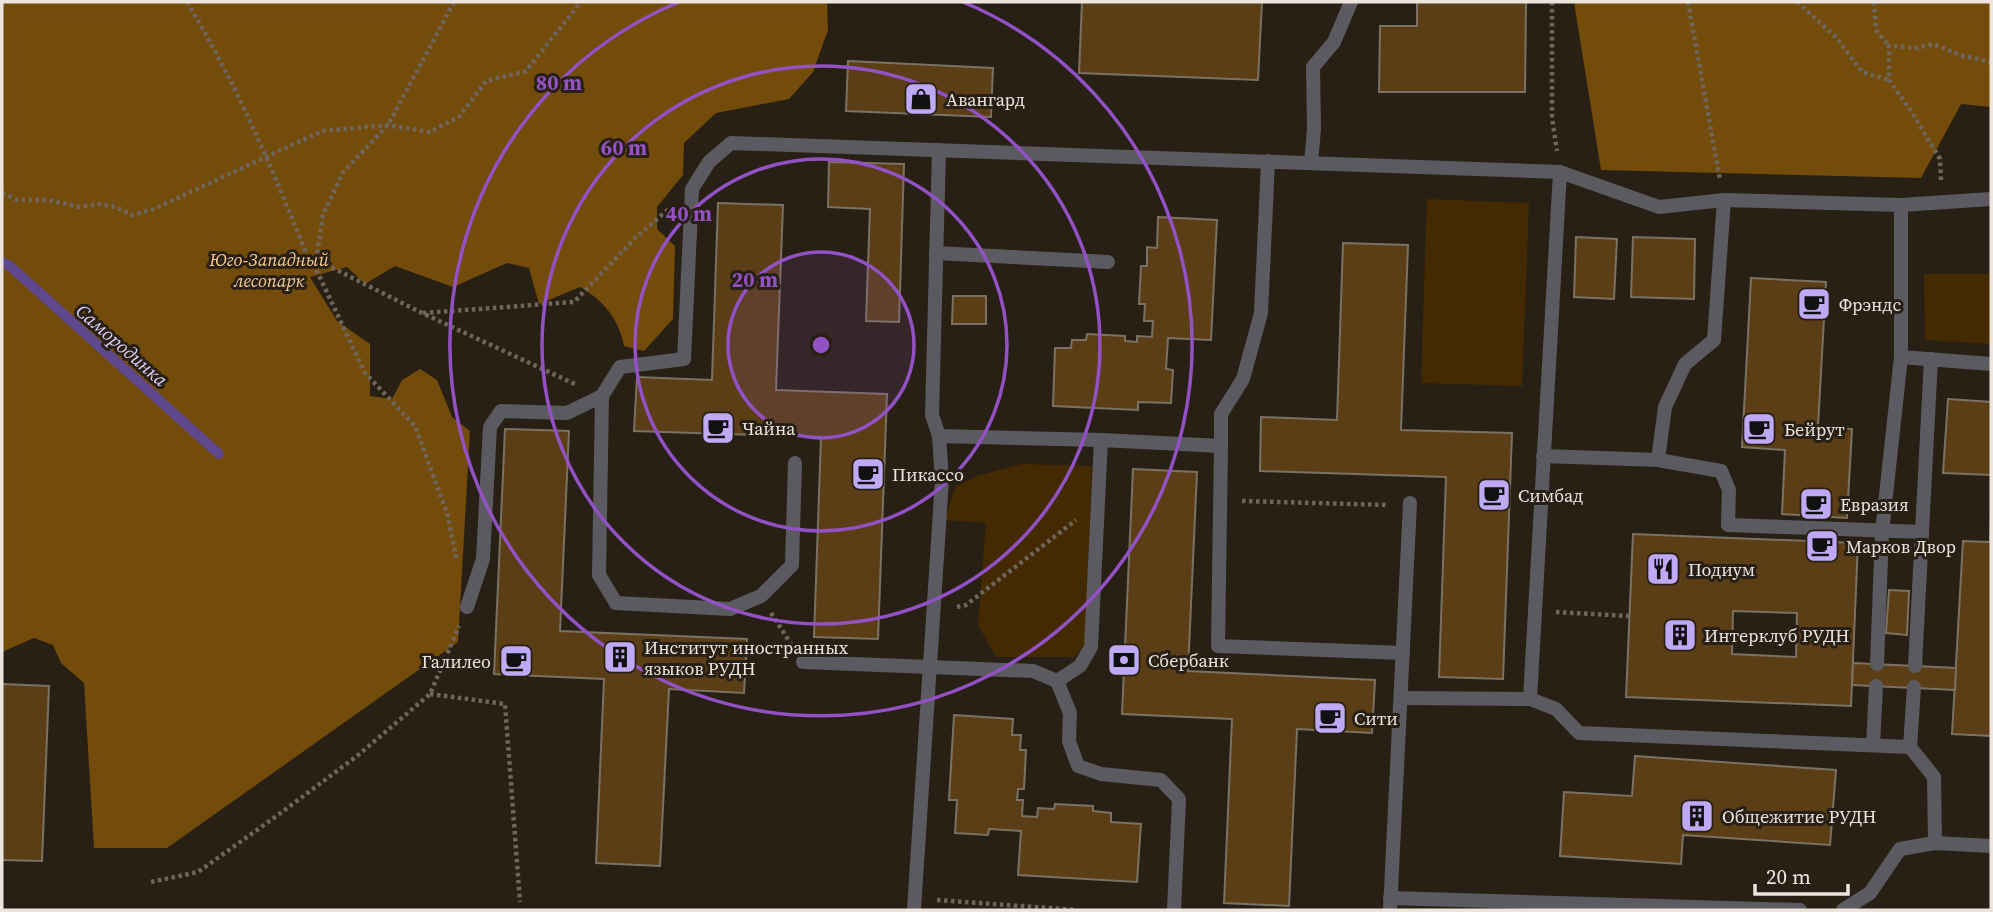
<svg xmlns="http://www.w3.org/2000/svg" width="1993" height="912" viewBox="0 0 1993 912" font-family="'Source Serif 4',serif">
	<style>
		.green { fill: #442a02 }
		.forest { fill: #734b0a }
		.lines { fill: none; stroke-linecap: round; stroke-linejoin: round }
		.stream { stroke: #5f478e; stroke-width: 10 }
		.building { fill: #5b3e16; stroke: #7b7163; stroke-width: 2; fill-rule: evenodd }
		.path { stroke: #6e655c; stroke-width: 4.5; stroke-dasharray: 3.5 3.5; stroke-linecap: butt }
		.lane { stroke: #5c5a61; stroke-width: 14 }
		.ring { fill: none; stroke: #9251c5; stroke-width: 3.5 }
		.labels { text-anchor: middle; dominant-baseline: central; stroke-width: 6; stroke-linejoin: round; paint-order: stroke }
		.poi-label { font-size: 18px; fill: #ece5de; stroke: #292015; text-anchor: start }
		.park-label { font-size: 18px; font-style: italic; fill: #f6ca93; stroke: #292015 }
		.water-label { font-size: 19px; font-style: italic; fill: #dacff8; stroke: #292015 }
		.centre { fill: #9251c5; stroke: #292015; stroke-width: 3.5 }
		.ring-label { font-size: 21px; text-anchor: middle; font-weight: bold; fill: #9251c5; stroke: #292015; stroke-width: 6; stroke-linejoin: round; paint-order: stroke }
	</style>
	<rect width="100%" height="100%" fill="#292015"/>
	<g class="green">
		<path d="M1427,199L1529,203L1522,386L1421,383Z"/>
		<path d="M1924,274H1991V344L1925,340Z"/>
		<path d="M1022,464L1092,466L1085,644L1075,657H996L978,625L986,523L945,520L955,487L977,476Z"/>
	</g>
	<g class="forest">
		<path d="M2,2H827L828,30L813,72L789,99L716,113L684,143L683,175L657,207V229L675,246L673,319L644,351L624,346C619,319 604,301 580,287L539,304L529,268L507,263L453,287L395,266L365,284L347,267L310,277L337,321L370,344V396L392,399L402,380L420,369L437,380L452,417L470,431L458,642L167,848H94L84,683L61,663L53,645L34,638L2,652Z"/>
		<path d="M1574,2H1991V107L1961,104L1921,178L1601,170Z"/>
	</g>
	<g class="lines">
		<path class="stream" d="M2,262L10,266L219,454"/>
	</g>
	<g class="building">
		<path d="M1082,2H1262L1258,80L1079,73Z"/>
		<path d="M1417,2H1526L1525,92H1379L1380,26H1417Z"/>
		<path d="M848,61L993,68L991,117L846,111Z"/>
		<path d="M829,162L904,164L899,322L866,321L870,209L828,207Z"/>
		<path d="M718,203L783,205L776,390L887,394L878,639L814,637L821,437L634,431L637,377L712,380Z"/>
		<path d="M1158,217L1217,220L1211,340L1168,338L1166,369L1173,370L1171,403L1138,402V410L1053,406L1055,348H1071L1072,340H1086L1087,334L1125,336V341L1137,342V336L1152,337L1153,321H1144L1145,304H1139L1141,266H1147V247L1157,248Z"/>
		<path d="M1576,237L1617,239L1614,299L1574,297Z"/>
		<path d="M1633,237L1695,239L1694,299L1631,297Z"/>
		<path d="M1343,243L1408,245L1401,430L1512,433L1503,679L1439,677L1446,477L1260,471L1261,417L1337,420Z"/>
		<path d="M1751,278L1826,282L1818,427L1852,429L1847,518L1782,514L1785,450L1742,447Z"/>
		<path d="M953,296H986V324H952Z"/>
		<path d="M1948,399L1991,402V475L1943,473Z"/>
		<path d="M505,429L569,431L560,631L747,639L744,693L669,689L660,866L596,863L604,679L494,674Z"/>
		<path d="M1133,469L1197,472L1188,671L1375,680L1372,733L1297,729L1289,906L1224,903L1232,719L1122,714Z"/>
		<path d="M1991,510V736L1952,734L1963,541L1990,542Z"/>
		<path d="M1633,534L1858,543L1851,706L1626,697ZM1733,611L1797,613L1796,657L1732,654Z"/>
		<path d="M1889,590L1909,591L1907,635L1886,633Z"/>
		<path d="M1853,663L1956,668L1955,690L1852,685Z"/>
		<path d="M2,684L49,686L42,861L2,860Z"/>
		<path d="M954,715L1013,719L1012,735H1021L1020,750H1026L1024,789H1018L1017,800H1023L1022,816L1037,817L1038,808L1054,809L1055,804L1093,806V811L1111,813V822L1141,824L1137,882L1018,875L1021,831L989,829L988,835L955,833L957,800H949Z"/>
		<path d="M1635,756L1836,770L1830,845L1683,835L1681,864L1560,856L1564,792L1632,796Z"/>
	</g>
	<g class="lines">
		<g class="path">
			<path d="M187,2C236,83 272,168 307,255L422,313L577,385"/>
			<path d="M454,2L388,125L343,172L323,215L315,267L365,373L415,426L447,513L457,561"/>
			<path d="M1552,2V118L1557,151"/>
			<path d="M1688,2L1720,180"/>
			<path d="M1797,2L1836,37L1862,72L1889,80"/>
			<path d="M1874,2L1876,30L1889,46"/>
			<path d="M1941,180L1940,159L1909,108L1889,80V46L1917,48L1933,44L1963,56L1991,62"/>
			<path d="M2,193L18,200H48L80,207L99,204L115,207L133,215L154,209L322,131L388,125L430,132L460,116L486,81L526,71L581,2"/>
			<path d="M423,313L574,302L636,237L670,208"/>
			<path d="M1242,501L1387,505"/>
			<path d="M957,607L966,605L1076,520"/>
			<path d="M1556,612L1629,616"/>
			<path d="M771,613L791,644"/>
			<path d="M430,694L505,704L520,902"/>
			<path d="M151,882L198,872L278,815L357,756L430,694L459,626"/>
			<path d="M937,900L1075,910"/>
		</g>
		<g class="lane">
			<path d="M1311,163L1314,129L1313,67L1334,42L1351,2"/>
			<path d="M1724,200L1714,340L1685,364L1665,407L1658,460L1721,471L1729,490L1728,525L1922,532"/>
			<path d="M1901,205L1991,199"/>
			<path d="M936,253L1108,262"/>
			<path d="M939,436L1101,440"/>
			<path d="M1221,446V414L1243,379L1261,313L1268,161"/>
			<path d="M1543,456L1658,460"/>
			<path d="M795,463L792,565L761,596L730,609L616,603L599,575L602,396L620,367L684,359L692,189L709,162L731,143L1560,172L1659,207L1724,200L1901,205V357L1991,364"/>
			<path d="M467,607L483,559L490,427L501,411L567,413L602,396"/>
			<path d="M803,662L1033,671L1057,681L1070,713L1069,741L1078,766L1101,774L1161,780L1179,799L1174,910"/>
			<path d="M1877,664L1882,532L1901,357"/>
			<path d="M1915,666L1931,359"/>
			<path d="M1057,681L1080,666L1091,647L1101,440L1221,446L1218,646L1403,653"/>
			<path d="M1401,698L1530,699L1556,709L1579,733L1910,747L1934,777L1935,843"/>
			<path d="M1530,699L1560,172"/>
			<path d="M1873,745L1876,686"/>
			<path d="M1910,747L1914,687"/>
			<path d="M1390,898L1800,910"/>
			<path d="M914,910L942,480L939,436L932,415L939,150"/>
			<path d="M1390,910L1410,503"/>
			<path d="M1843,910L1870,893L1900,849L1935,843L1991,846"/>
		</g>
	</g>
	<circle cx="821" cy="345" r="93" fill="#9251c5" fill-opacity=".12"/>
	<g class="ring">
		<circle cx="821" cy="345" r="93"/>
		<circle cx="821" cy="345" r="186"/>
		<circle cx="821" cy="345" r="279"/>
		<path d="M963 2A371 371 0 1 1 679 2"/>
	</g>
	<defs>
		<symbol id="shop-square" viewBox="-11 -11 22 22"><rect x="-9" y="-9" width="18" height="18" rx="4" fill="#bfa9f4" stroke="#292015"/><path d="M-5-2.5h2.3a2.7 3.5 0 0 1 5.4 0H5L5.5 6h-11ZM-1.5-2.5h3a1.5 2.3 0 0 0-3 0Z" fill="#111"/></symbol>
		<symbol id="cafe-square" viewBox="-11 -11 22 22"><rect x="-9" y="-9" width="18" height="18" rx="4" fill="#bfa9f4" stroke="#292015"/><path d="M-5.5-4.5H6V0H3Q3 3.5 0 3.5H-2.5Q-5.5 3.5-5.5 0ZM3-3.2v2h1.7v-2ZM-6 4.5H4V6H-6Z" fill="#111"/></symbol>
		<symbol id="restaurant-square" viewBox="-11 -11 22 22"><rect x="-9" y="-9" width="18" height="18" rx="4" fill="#bfa9f4" stroke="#292015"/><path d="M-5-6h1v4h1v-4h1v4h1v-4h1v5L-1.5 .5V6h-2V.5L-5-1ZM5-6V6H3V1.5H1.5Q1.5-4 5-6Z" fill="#111"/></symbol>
		<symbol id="building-square" viewBox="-11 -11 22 22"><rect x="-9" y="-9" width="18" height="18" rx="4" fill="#bfa9f4" stroke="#292015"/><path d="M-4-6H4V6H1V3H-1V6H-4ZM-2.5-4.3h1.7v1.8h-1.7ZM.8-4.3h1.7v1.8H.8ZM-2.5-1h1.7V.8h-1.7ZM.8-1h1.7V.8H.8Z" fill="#111"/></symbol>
		<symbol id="bank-square" viewBox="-11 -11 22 22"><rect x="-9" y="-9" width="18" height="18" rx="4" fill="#bfa9f4" stroke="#292015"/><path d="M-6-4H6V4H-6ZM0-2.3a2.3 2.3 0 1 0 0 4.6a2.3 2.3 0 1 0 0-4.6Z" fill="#111"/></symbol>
	</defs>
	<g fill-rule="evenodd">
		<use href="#shop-square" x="902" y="80" width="38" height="38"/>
		<use href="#cafe-square" x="1795" y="285" width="38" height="38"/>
		<use href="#cafe-square" x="699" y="409" width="38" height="38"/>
		<use href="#cafe-square" x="1740" y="410" width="38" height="38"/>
		<use href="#cafe-square" x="849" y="455" width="38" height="38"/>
		<use href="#cafe-square" x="1475" y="476" width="38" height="38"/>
		<use href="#cafe-square" x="1797" y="485" width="38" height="38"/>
		<use href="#cafe-square" x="1803" y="527" width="38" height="38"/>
		<use href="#restaurant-square" x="1644" y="550" width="38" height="38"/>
		<use href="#building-square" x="1661" y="616" width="38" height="38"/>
		<use href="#building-square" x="601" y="638" width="38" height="38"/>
		<use href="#bank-square" x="1105" y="641" width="38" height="38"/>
		<use href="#cafe-square" x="497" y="642" width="38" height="38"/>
		<use href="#cafe-square" x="1311" y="699" width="38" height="38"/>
		<use href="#building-square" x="1678" y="797" width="38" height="38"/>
	</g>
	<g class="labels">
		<g class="poi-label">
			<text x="946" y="99">Авангард</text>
			<text x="1839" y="304">Фрэндс</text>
			<text x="742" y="428">Чайна</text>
			<text x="1784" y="429">Бейрут</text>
			<text x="892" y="474">Пикассо</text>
			<text x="1518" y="495">Симбад</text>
			<text x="1840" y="504">Евразия</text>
			<text x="1846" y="546">Марков Двор</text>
			<text x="1688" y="569">Подиум</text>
			<text x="1704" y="635">Интерклуб РУДН</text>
			<text x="644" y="647">Институт иностранных<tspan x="644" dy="21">языков РУДН</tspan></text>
			<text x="1148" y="660">Сбербанк</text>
			<text x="491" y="661" text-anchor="end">Галилео</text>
			<text x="1354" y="718">Сити</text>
			<text x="1722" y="816">Общежитие РУДН</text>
		</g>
		<g class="park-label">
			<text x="269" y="259">Юго-Западный<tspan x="269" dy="21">лесопарк</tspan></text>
		</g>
		<g class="water-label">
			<text transform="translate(122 345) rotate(41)">Самородинка</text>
		</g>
	</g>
	<circle cx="821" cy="345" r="10" class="centre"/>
	<g class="ring-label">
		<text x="559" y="90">80 m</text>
		<text x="624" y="155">60 m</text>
		<text x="689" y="221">40 m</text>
		<text x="755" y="287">20 m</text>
	</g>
	<rect width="1993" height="912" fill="none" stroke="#ece5de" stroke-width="7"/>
	<path d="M1755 884v10h93v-10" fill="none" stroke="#ece5de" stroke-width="3.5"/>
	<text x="1766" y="884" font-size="21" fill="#ece5de" stroke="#292015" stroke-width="5" paint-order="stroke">20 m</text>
</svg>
